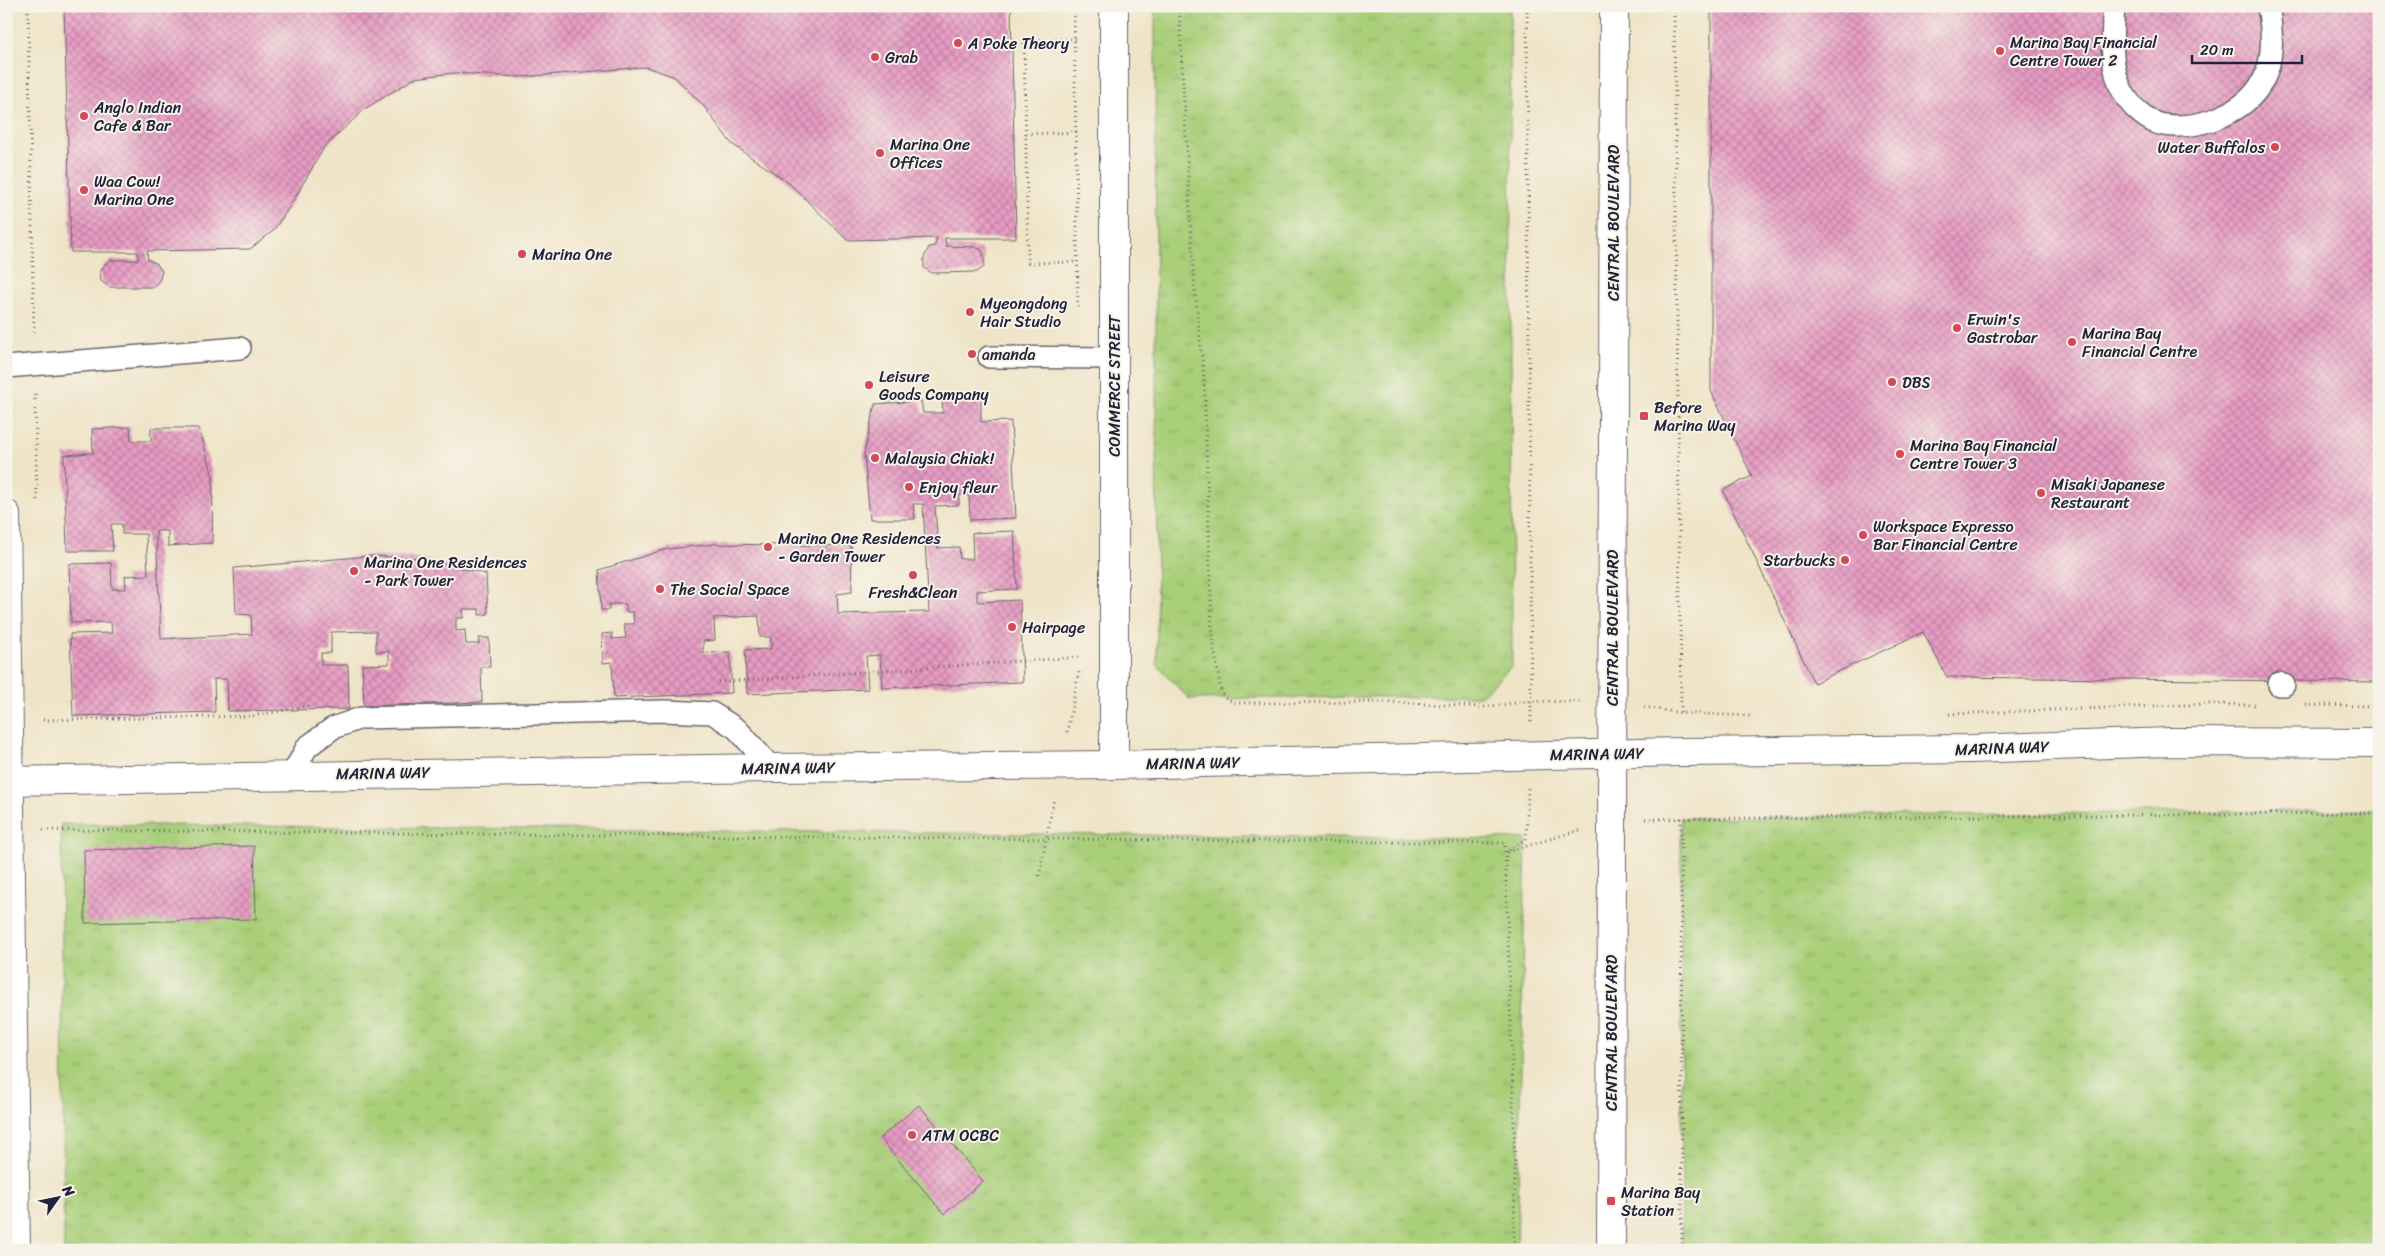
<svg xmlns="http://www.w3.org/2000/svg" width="2385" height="1256" viewBox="0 0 2385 1256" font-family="Sriracha,sans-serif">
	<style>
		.grass { fill: url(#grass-tufts); stroke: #66785a }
		.building { fill: url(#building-cross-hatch) }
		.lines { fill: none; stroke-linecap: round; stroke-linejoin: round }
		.lane-casing { stroke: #6a666c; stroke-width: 24 }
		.secondary-casing { stroke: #6a666c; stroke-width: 30 }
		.primary-casing { stroke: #6a666c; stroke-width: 30 }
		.path { stroke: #6a666c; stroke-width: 3; stroke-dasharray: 1 4; stroke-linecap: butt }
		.lane { stroke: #fff; stroke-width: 21 }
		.secondary { stroke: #fff; stroke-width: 28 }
		.primary { stroke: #fff; stroke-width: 28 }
		.poi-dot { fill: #d1495b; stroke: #f7f3e8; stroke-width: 2 }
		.labels { text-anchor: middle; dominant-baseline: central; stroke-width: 4; stroke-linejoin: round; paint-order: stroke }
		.poi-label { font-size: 16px; fill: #22223b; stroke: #f7f3e8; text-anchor: start }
		.street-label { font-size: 16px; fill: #22223b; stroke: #f7f3e8 }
	</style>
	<defs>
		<pattern id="grass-tufts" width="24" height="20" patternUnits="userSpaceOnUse" patternTransform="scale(1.25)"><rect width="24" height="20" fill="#a9cf79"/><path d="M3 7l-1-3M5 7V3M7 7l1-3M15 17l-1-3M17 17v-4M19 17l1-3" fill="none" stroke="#91b16a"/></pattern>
		<pattern id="building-cross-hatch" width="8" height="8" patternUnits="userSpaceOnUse" patternTransform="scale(1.25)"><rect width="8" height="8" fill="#e89cc3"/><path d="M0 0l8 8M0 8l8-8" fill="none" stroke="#bc7fa0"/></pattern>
	</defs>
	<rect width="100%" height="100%" fill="#f7f3e8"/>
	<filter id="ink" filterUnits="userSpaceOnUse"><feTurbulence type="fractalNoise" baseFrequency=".02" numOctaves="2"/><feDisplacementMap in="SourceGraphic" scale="10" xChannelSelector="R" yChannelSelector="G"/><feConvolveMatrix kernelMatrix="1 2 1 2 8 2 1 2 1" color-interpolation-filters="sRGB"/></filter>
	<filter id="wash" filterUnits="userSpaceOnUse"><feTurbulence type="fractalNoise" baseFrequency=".0096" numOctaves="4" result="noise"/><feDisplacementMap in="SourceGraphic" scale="20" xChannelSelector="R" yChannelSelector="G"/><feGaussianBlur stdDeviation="1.12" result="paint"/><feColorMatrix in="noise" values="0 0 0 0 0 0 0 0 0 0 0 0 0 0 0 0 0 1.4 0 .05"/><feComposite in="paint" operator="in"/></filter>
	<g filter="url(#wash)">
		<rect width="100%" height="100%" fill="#efe4c7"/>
		<g class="grass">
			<path d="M1155,6H1510L1512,666L1481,696L1189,699L1157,665Z"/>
			<path d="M2379,810V1250H1682L1681,818Z"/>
			<path d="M61,824L1526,839L1517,1250H64Z"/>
		</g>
		<g id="blocks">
			<g class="building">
				<path d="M64,6H1011L1016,238H945L946,246L974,247L982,250L984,258V267L977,272L932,273L924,268V258L929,247L935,246L937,238L847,240L790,184L732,144L702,104L675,77L646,67L520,77L452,73L415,78L366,108L325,146L290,206L273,231L250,249L147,251L148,260L156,263L162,271L160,279L154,287H109L101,281L100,272L105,264L112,260H138V252H71Z"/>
				<path d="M1711,6H2379V682L1947,677L1923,632L1814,683L1723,490L1752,476L1711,391Z"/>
				<path d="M981,397V422L1011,421L1016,518L970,520L969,495H959V505L935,506L938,548L959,547L960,559H973L972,533L1014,531L1017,589L977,591V600L978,602L1020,600L1023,682L882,688L880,655L866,656L868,689L747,694L745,650L771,649V637H760L759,616L714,618L715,640L703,641V653L730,652L732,693L614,698L612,662L603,663L602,634L612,633V639L626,638L624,624H634L633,612H626V604H609V610H601L599,570L667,549L714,544L851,546L852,592L837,594L838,614L929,612L923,504H913L915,519H870L864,453L875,404L921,401L923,413H943L942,399Z"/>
				<path d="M130,427L131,441H151V428H199L213,476L212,543L168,546V531H156L161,639L252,634L251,615L236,614L234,568L369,556L418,558L486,574L488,614L479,615V609H463V618H456V631L465,630L466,644H479V638H489L490,667H481L482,702L364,706L362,665L389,664V651L376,652V631L331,632V653H321V665H348L349,709L228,711L227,679H214L215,712L73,716L70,634L112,633L111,622L71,623L69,564L111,563L112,589H126L125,576L148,575L146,534H122V524H111L113,551H67L64,455L93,453L92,429Z"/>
				<path d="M254,846L256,919L85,923L84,850Z"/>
				<path d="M919,1105L983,1181L944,1214L880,1138Z"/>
			</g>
		</g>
	</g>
	<g filter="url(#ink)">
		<use href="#blocks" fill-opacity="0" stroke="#6a666c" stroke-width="1"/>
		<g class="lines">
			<defs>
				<g id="lane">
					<path d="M2114,6C2112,34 2109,67 2123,92C2130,106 2148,123 2164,125C2201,130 2251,112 2266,74C2274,52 2272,29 2268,6"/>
					<path d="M989,357L1114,358"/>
					<path d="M6,367L240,348"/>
					<path d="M2279,683V685H2284"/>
					<path d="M292,775L307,747L333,728L361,718L665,711L712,713L737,729L772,768"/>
				</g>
				<g id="secondary">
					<path d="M6,514L16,1250"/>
					<path d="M1114,765V6"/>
					<path d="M6,781L772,768L1114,765L1680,752L1971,749L2169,742L2379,743"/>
				</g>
				<path id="primary" d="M1611,1250L1614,6"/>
			</defs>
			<use href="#lane" class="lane-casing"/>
			<use href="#secondary" class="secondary-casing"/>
			<use href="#primary" class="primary-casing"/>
			<g class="path">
				<path d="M28,6L34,336"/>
				<path d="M1074,6L1078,311"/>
				<path d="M1179,6L1193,268L1204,378L1212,633L1221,692L1228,700L1237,703L1390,702L1483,707L1532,701L1581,702"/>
				<path d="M1527,6L1531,722"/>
				<path d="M1674,6L1681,713"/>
				<path d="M1076,39L1024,40L1028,263L1078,262"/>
				<path d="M1026,134L1077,132"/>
				<path d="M35,394L37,501"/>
				<path d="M718,682L1081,657"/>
				<path d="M2306,705L2379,706"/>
				<path d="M1644,707L1681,713L1750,716"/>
				<path d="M1949,714L2209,704L2257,705"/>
				<path d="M43,720L252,716L310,706"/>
				<path d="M1067,732L1079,672"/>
				<path d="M1681,818L1682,1250"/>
				<path d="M1645,819L2379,813"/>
				<path d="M43,830L1505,843L1515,1160L1514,1250"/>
				<path d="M1509,850L1526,839L1528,788"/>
				<path d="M1507,852L1580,830"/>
				<path d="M1039,876L1054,799"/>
			</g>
			<use href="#lane" class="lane"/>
			<use href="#secondary" class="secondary"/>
			<use href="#primary" class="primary"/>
		</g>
	</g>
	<g class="poi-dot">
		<circle cx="958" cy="43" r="5"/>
		<circle cx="2000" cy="51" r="5"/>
		<circle cx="875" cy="57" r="5"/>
		<circle cx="84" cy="116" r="5"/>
		<circle cx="2275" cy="147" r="5"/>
		<circle cx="880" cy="153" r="5"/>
		<circle cx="84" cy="190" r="5"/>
		<circle cx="522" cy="254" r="5"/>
		<circle cx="970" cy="312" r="5"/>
		<circle cx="1957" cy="328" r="5"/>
		<circle cx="2072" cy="342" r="5"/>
		<circle cx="972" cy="354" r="5"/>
		<circle cx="1892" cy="382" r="5"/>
		<circle cx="869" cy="385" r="5"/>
		<rect x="1639" y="411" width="10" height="10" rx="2.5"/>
		<circle cx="1900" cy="454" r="5"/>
		<circle cx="875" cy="458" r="5"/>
		<circle cx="909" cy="487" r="5"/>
		<circle cx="2041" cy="493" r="5"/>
		<circle cx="1863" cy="535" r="5"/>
		<circle cx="768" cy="547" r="5"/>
		<circle cx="1845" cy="560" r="5"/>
		<circle cx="354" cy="571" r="5"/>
		<circle cx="913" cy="575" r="5"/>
		<circle cx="660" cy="589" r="5"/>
		<circle cx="1012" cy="627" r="5"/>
		<circle cx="912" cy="1135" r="5"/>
		<rect x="1606" y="1196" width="10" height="10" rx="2.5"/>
	</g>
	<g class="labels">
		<g class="poi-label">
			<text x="2010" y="42">Marina Bay Financial<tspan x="2010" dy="18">Centre Tower 2</tspan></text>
			<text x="968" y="43">A Poke Theory</text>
			<text x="885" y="57">Grab</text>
			<text x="94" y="107">Anglo Indian<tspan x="94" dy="18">Cafe &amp; Bar</tspan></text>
			<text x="890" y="144">Marina One<tspan x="890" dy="18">Offices</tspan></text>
			<text x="2265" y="147" text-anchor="end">Water Buffalos</text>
			<text x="94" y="181">Waa Cow!<tspan x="94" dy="18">Marina One</tspan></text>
			<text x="532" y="254">Marina One</text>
			<text x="980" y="303">Myeongdong<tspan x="980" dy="18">Hair Studio</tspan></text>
			<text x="1967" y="319">Erwin's<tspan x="1967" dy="18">Gastrobar</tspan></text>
			<text x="2082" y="333">Marina Bay<tspan x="2082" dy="18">Financial Centre</tspan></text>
			<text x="982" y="354">amanda</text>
			<text x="879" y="376">Leisure<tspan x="879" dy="18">Goods Company</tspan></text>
			<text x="1902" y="382">DBS</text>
			<text x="1654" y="407">Before<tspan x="1654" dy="18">Marina Way</tspan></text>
			<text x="1910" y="445">Marina Bay Financial<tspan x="1910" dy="18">Centre Tower 3</tspan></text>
			<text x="885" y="458">Malaysia Chiak!</text>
			<text x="2051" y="484">Misaki Japanese<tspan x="2051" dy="18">Restaurant</tspan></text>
			<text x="919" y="487">Enjoy fleur</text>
			<text x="1873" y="526">Workspace Expresso<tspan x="1873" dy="18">Bar Financial Centre</tspan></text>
			<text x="778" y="538">Marina One Residences<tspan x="778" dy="18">- Garden Tower</tspan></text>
			<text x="1835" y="560" text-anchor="end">Starbucks</text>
			<text x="364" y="562">Marina One Residences<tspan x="364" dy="18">- Park Tower</tspan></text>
			<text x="670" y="589">The Social Space</text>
			<text x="913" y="592" text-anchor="middle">Fresh&amp;Clean</text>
			<text x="1022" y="627">Hairpage</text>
			<text x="922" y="1135">ATM OCBC</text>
			<text x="1621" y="1192">Marina Bay<tspan x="1621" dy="18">Station</tspan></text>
		</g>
		<g class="street-label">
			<text transform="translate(1613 223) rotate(-90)">CENTRAL BOULEVARD</text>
			<text transform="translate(1114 386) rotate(-90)">COMMERCE STREET</text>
			<text transform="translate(1612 628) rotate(-90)">CENTRAL BOULEVARD</text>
			<text transform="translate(2002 748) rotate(-2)">MARINA WAY</text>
			<text transform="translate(1597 754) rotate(-1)">MARINA WAY</text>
			<text transform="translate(1193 763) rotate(-1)">MARINA WAY</text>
			<text transform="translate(788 768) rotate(-1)">MARINA WAY</text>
			<text transform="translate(383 773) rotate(-1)">MARINA WAY</text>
			<text transform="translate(1611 1033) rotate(-90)">CENTRAL BOULEVARD</text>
		</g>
	</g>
	<rect width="2385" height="1256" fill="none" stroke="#f7f3e8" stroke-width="25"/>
	<g transform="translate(58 1198) rotate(57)" stroke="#f7f3e8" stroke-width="4" paint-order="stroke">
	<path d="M0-4L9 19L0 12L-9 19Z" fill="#22223b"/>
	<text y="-8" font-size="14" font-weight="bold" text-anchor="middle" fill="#22223b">N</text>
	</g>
	<path d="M2192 55v8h110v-8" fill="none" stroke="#22223b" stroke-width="2.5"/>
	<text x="2200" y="55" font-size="15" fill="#22223b" stroke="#f7f3e8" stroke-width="4" paint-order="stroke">20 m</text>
</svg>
